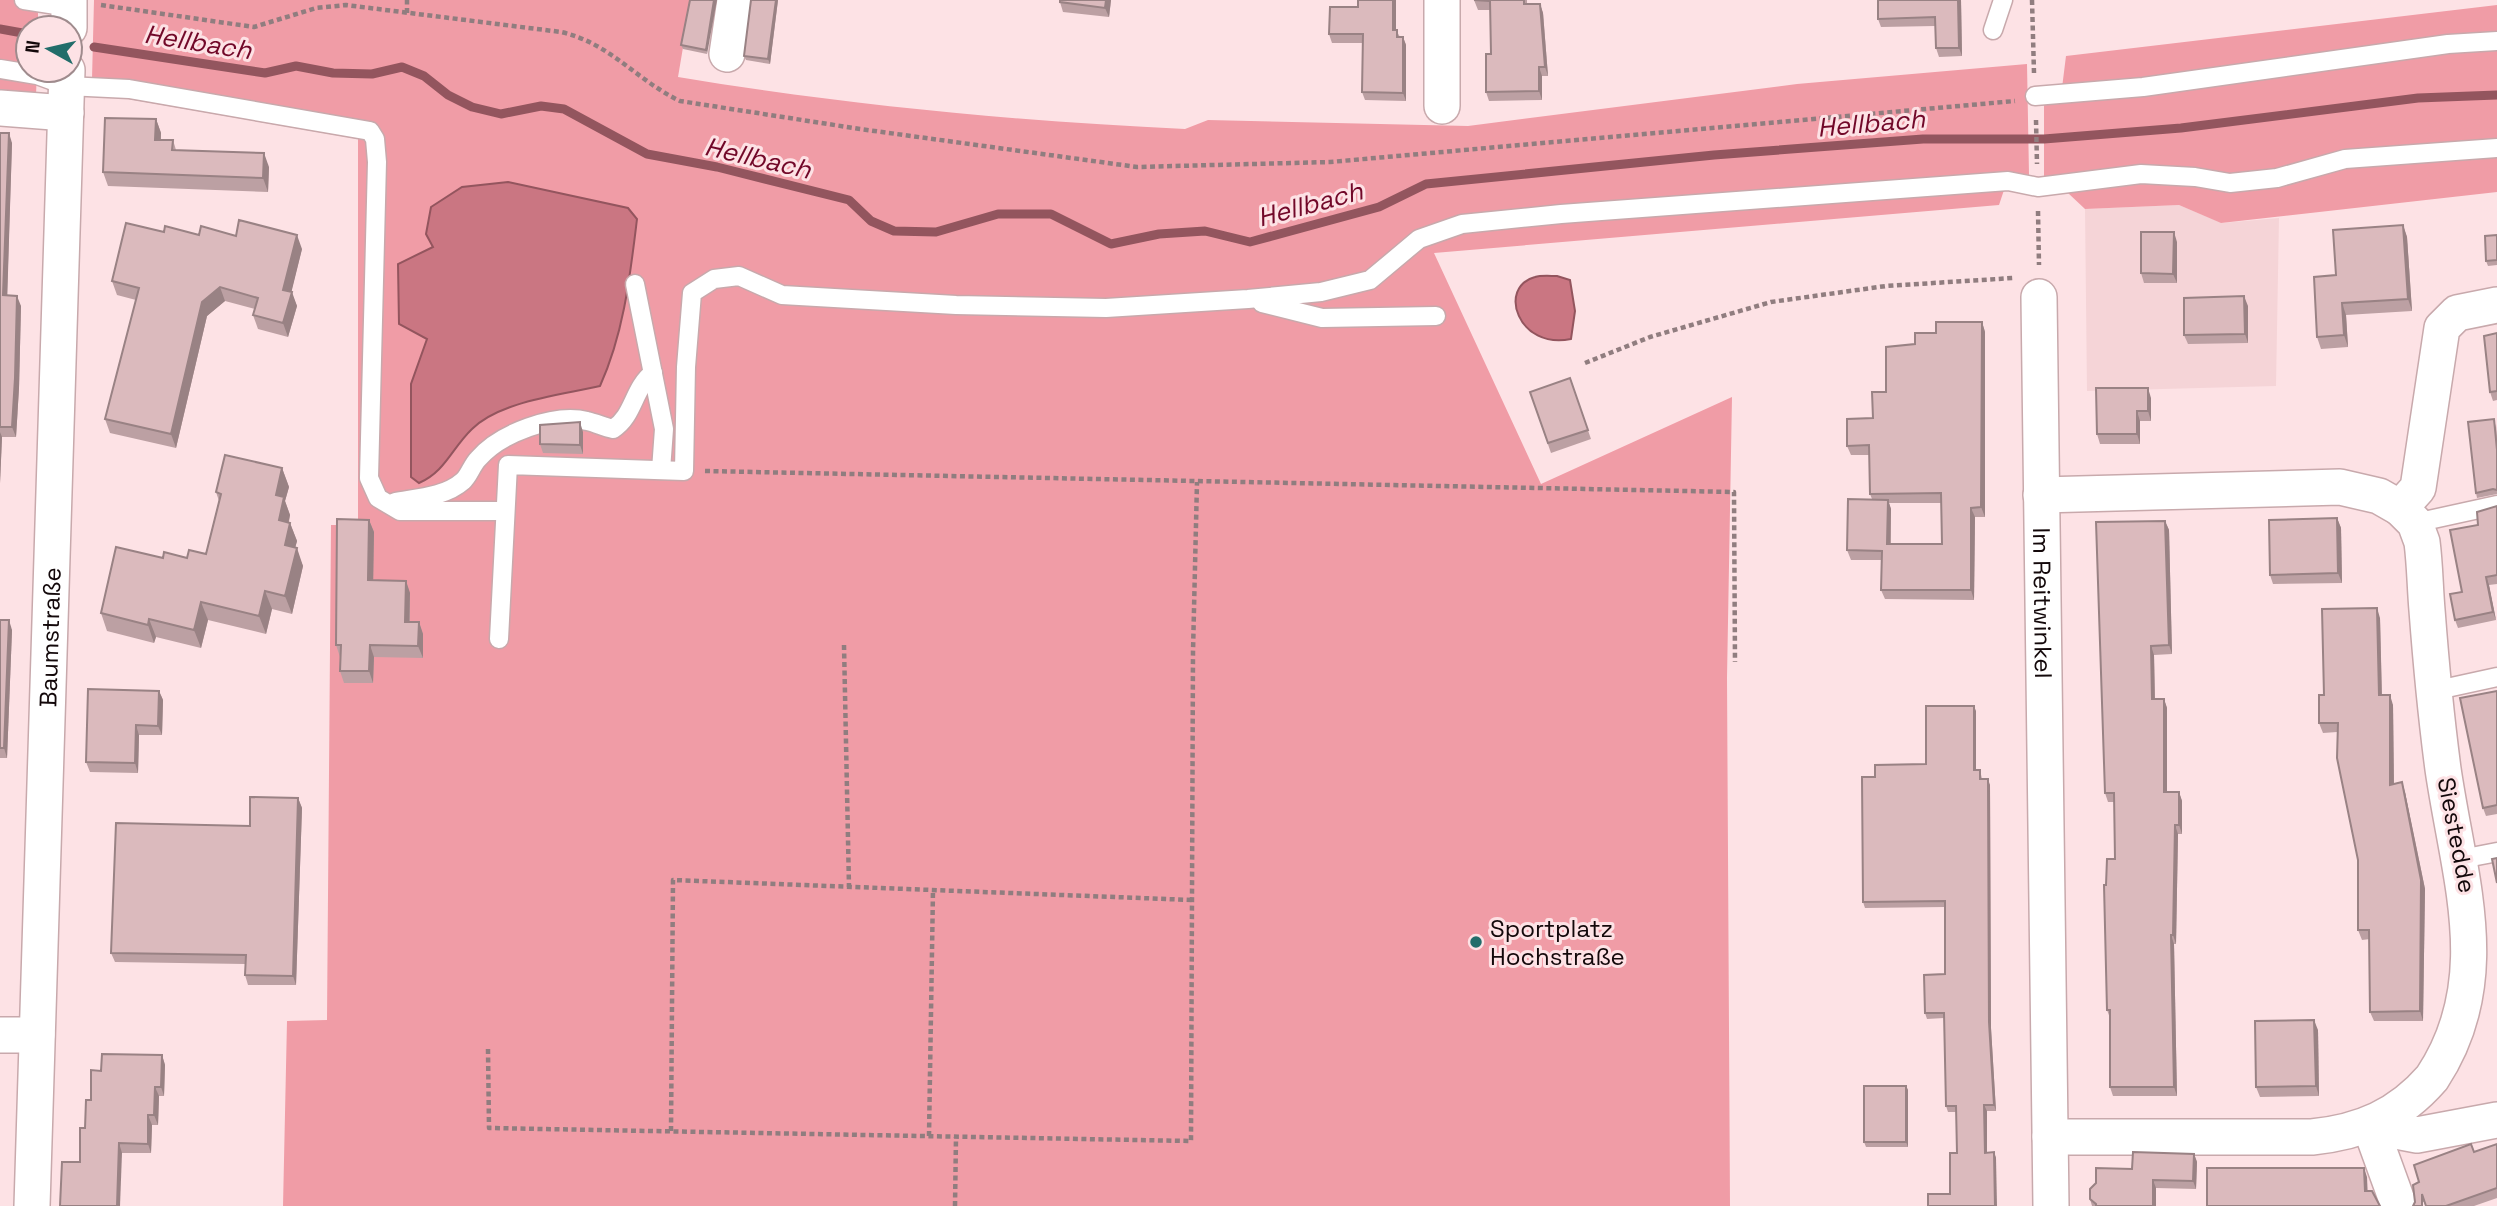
<svg xmlns="http://www.w3.org/2000/svg" width="2497" height="1206" viewBox="0 0 2497 1206" font-family="'Space Grotesk',sans-serif">
	<style>
		.built { fill: #f5d4d7 }
		.green { fill: #f09ca6 }
		.water { fill: #ca7682; stroke: #93555e; stroke-width: 2 }
		.lines { fill: none; stroke-linecap: round; stroke-linejoin: round }
		.stream { stroke: #93555e; stroke-width: 9 }
		.service-casing { stroke: #c8a9ac; stroke-width: 21 }
		.minor-casing { stroke: #c8a9ac; stroke-width: 38 }
		.path { stroke: #907d7f; stroke-width: 4.5; stroke-dasharray: 5 3.5; stroke-linecap: butt }
		.service { stroke: #fff; stroke-width: 18 }
		.minor { stroke: #fff; stroke-width: 35 }
		.wall { fill: #bca0a3; fill-rule: evenodd }
		.shaded-wall { fill: #998284 }
		.building { fill: #dbbabd; stroke: #998284; stroke-width: 2 }
		.poi-dot { fill: #226d6a; stroke: #fde2e5; stroke-width: 2.5 }
		.labels { text-anchor: middle; dominant-baseline: central; stroke-width: 6; stroke-linejoin: round; paint-order: stroke }
		.street-label { font-size: 24px; fill: #13080a; stroke: #fde2e5 }
		.poi-label { font-size: 24px; fill: #13080a; stroke: #fde2e5; text-anchor: start }
		.water-label { font-size: 26px; font-style: italic; fill: #720829; stroke: #fde2e5 }
	</style>
	<rect width="100%" height="100%" fill="#fde2e5"/>
	<path class="built" d="M2179,205L2222,223L2279,218L2276,386L2087,391L2085,209Z"/>
	<g class="green">
		<path d="M0,0H38V28H28V70H37L36,95L0,92Z"/>
		<path d="M94,0H691L678,77C846,105 1015,121 1185,129L1208,120L1468,126L1797,84L2027,64L2029,175L2010,172L1999,205L1434,253L1541,484L1732,397L1727,678L1730,1206H283L287,1021L327,1020L331,525H358V139L128,99L129,89L92,79Z"/>
		<path d="M2497,5V192L2221,223L2179,205L2085,209L2068,193L2067,176L2044,179V104H2060L2066,56Z"/>
	</g>
	<g class="water">
		<path d="M508,182L628,208L637,219C630,276 624,333 600,386C562,395 500,401 472,429C452,448 445,472 419,483L411,477V384L427,339L399,324L398,264L433,247L426,234L431,207L462,187Z"/>
		<path d="M1557,276L1570,280L1575,311L1571,339C1518,350 1497,287 1535,277C1541,275 1550,276 1557,276Z"/>
	</g>
	<g class="lines">
		<g class="stream">
			<path d="M0,29L28,34"/>
			<path d="M94,47L265,73L296,66L333,73L372,74L402,67L424,76L448,95L472,107L501,114L541,106L564,109L647,154L717,167L849,200L871,221L894,231L936,232L998,214H1051L1111,244L1159,234L1205,231L1250,242L1379,207L1426,184L1714,155L1923,139H2044L2181,128L2418,98L2497,95"/>
		</g>
		<defs>
			<g id="service">
				<path d="M24,0L69,7"/>
				<path d="M1993,30L2003,0"/>
				<path d="M0,69L37,75L67,86L129,89L370,131L375,139L377,162L369,478L378,498L400,511H505"/>
				<path d="M2035,96L2143,87L2448,44L2497,41"/>
				<path d="M635,284L664,429L661,470"/>
				<path d="M1262,303L1322,318L1436,316"/>
				<path d="M395,502C417,498 445,497 463,481C469,476 472,465 478,459C500,433 555,413 587,421C596,423 604,427 613,429C634,416 633,388 653,373"/>
				<path d="M2415,523L2497,505"/>
				<path d="M499,639L508,465L684,471L686,367L692,293L714,279L739,276L782,295L956,305L1106,308L1248,299L1321,292L1370,280L1419,239L1462,224L1561,214L2008,181L2038,187L2141,174L2195,177L2230,183L2277,178L2345,159L2497,148"/>
				<path d="M2433,691L2497,677"/>
				<path d="M2461,859L2497,852"/>
			</g>
			<g id="minor">
				<path d="M1442,0V106"/>
				<path d="M69,28V0"/>
				<path d="M727,54L735,0"/>
				<path d="M0,108L66,113"/>
				<path id="s1" d="M2039,297L2051,1206"/>
				<path d="M2041,495L2340,487L2379,496L2400,508"/>
				<path d="M0,1035H37"/>
				<path d="M2370,1126L2417,1135L2497,1120"/>
				<path d="M2370,1126L2399,1206"/>
				<path d="M2050,1137H2312C2361,1132 2399,1116 2432,1078C2497,980 2459,879 2443,769C2436,716 2431,663 2427,610C2425,587 2425,565 2422,542L2415,523L2400,508L2418,488L2442,328L2457,313L2497,305"/>
				<path id="s2" d="M32,1206L67,70"/>
			</g>
		</defs>
		<use href="#service" class="service-casing"/>
		<use href="#minor" class="minor-casing"/>
		<g class="path">
			<path d="M2032,0L2034,73"/>
			<path d="M101,5L254,27L316,8L346,5L561,32C610,43 636,80 680,101L860,129L1137,167L1330,162L2015,101"/>
			<path d="M407,13V0"/>
			<path d="M2036,120L2037,164"/>
			<path d="M2038,211L2039,265"/>
			<path d="M1585,363L1650,337L1771,302L1886,286L2013,278"/>
			<path d="M705,471L1734,492L1735,662"/>
			<path d="M844,645L849,887"/>
			<path d="M488,1049L489,1128L1191,1141L1193,652L1197,482"/>
			<path d="M671,1131L673,880L1192,900"/>
			<path d="M929,1136L933,890"/>
			<path d="M955,1206L956,1137"/>
		</g>
		<use href="#service" class="service"/>
		<use href="#minor" class="minor"/>
	</g>
	<g class="wall">
		<path d="M690,0L707,54L683,49L681,45Z"/>
		<path d="M751,0H778L770,64L746,60L744,56Z"/>
		<path d="M1111,0L1109,17L1063,12L1060,2Z"/>
		<path d="M1358,0H1396V30L1400,37H1403L1406,45V101L1365,100L1362,92L1363,43H1332L1329,34L1358,7Z"/>
		<path d="M1474,0H1527V4H1540L1543,13L1548,76H1542V100L1489,101L1486,92L1491,54L1490,10H1478Z"/>
		<path d="M1878,0H1961L1962,56L1939,57L1936,48L1935,26L1881,27L1878,19Z"/>
		<path d="M156,119L161,133V140H173L176,150L269,167L268,192L108,186L103,172Z"/>
		<path d="M0,133L12,143L7,296L21,306L19,388L16,437H2L0,483Z"/>
		<path d="M2403,225L2407,237L2412,311L2346,315L2348,347L2321,349L2317,337L2336,275Z"/>
		<path d="M164,232L199,235L236,236L302,249L291,292L297,306L288,337L258,329L253,315L255,309L225,301L207,316L176,448L110,433L105,419L136,300L117,295L112,281Z"/>
		<path d="M2497,235V265L2488,266L2486,261Z"/>
		<path d="M2177,242V283H2144L2141,273Z"/>
		<path d="M2248,306V343L2188,344L2184,335Z"/>
		<path d="M1982,322L1985,332V517H1975L1974,600L1885,599L1881,590V560H1851L1847,550L1872,499L1870,494L1869,455H1851L1847,446L1873,418L1886,392L1915,344L1936,333ZM1889,503H1941L1942,544H1891V509Z"/>
		<path d="M2497,333V400L2493,401L2490,392Z"/>
		<path d="M1570,378L1591,439L1551,453L1530,392Z"/>
		<path d="M2151,398V421H2140V444H2100L2097,434Z"/>
		<path d="M2496,424L2497,438V494L2477,498L2476,493Z"/>
		<path d="M583,432V454L543,453L540,444Z"/>
		<path d="M282,468L289,487L285,501L290,515L289,522L290,523L297,541L295,548L303,566L292,614L272,609L266,634L208,620L201,648L156,637L154,643L107,631L101,613L163,558H187L206,554L219,501L216,492Z"/>
		<path d="M2497,506V584L2489,585L2496,620L2458,628L2455,620L2478,525Z"/>
		<path d="M2337,518L2341,528L2342,583L2273,584L2270,575Z"/>
		<path d="M369,520L374,532L373,580L406,581L410,593V622H419L423,634V658L374,657L373,683H344L340,671V657L336,645Z"/>
		<path d="M2165,521L2169,530L2172,654L2154,655L2155,699H2164L2167,708V792H2179L2182,801V834H2178L2176,944H2174L2177,1096H2113L2110,1087V1018L2107,1010L2106,885L2115,859L2114,802H2108L2105,793Z"/>
		<path d="M2380,618L2382,695L2393,705L2394,784L2405,792L2425,889L2423,1021H2374L2370,1012V939L2362,940L2358,930V860L2337,732L2323,733L2319,723L2324,695Z"/>
		<path d="M0,620L12,630L7,758H0Z"/>
		<path d="M159,691L163,700L162,735H139L138,773L90,772L86,762Z"/>
		<path d="M2497,691V814L2486,816L2483,808Z"/>
		<path d="M1976,711V770H1980L1982,779L1990,785L1991,1028L1996,1111H1987V1153L1994,1152L1996,1158L1950,1194L1957,1153L1956,1112H1948L1946,1106L1944,1018L1927,1019L1925,1013L1945,974V907L1865,908L1863,902L1926,764Z"/>
		<path d="M298,798L302,808L296,985H248L245,975V964L115,962L111,953L250,826Z"/>
		<path d="M2318,1030L2319,1096L2260,1097L2256,1087Z"/>
		<path d="M162,1055L165,1065L164,1096H159L158,1125H152L151,1153H122L80,1162L85,1128L91,1100Z"/>
		<path d="M1906,1086L1908,1090V1147H1866L1864,1142Z"/>
		<path d="M2497,1144V1198L2474,1206H2426L2425,1202H2415L2419,1182L2474,1152Z"/>
		<path d="M2194,1154L2197,1162L2196,1189L2156,1188V1206H2092L2090,1199L2132,1169Z"/>
	</g>
	<g class="shaded-wall">
		<path d="M714,0H717L707,54L706,50Z"/>
		<path d="M776,0H778L770,64L768,59Z"/>
		<path d="M1106,0H1111L1109,17L1105,8Z"/>
		<path d="M1393,0H1396V38L1393,30Z"/>
		<path d="M1958,0H1961L1962,56L1959,48Z"/>
		<path d="M1540,4L1543,13L1548,76L1545,67Z"/>
		<path d="M1403,37L1406,45V101L1403,93Z"/>
		<path d="M1539,67L1542,76V100L1539,91Z"/>
		<path d="M156,119L161,133L160,154L155,140Z"/>
		<path d="M9,133L12,143L7,305L3,295Z"/>
		<path d="M264,153L269,167L268,192L263,178Z"/>
		<path d="M2403,225L2407,237L2412,311L2408,299Z"/>
		<path d="M2174,232L2177,242V283L2173,274Z"/>
		<path d="M297,235L302,249L289,302L292,292L297,306L288,337L283,323V290Z"/>
		<path d="M220,287L225,301L207,316L176,448L171,434L202,302Z"/>
		<path d="M17,296L21,306L19,388L16,437L12,427Z"/>
		<path d="M2244,296L2248,306V343L2245,334Z"/>
		<path d="M2342,303L2346,315L2348,347L2344,335Z"/>
		<path d="M1982,322L1985,332V517L1981,507Z"/>
		<path d="M2148,388L2151,398V421L2148,411Z"/>
		<path d="M2137,411L2140,421V444L2137,434Z"/>
		<path d="M580,422L583,432V454L580,445Z"/>
		<path d="M0,432L2,437L0,483Z"/>
		<path d="M282,468L289,487L285,501L290,515L285,538L279,520L276,495Z"/>
		<path d="M1888,500L1891,509L1890,553L1887,544Z"/>
		<path d="M1971,508L1975,517L1974,600L1971,590Z"/>
		<path d="M2337,518L2341,528L2342,583L2338,573Z"/>
		<path d="M369,520L374,532L373,592L368,580Z"/>
		<path d="M2165,521L2169,530L2172,654L2169,645Z"/>
		<path d="M290,523L297,541L291,563L285,545Z"/>
		<path d="M297,548L303,566L292,614L285,596Z"/>
		<path d="M2486,577L2489,585L2496,620L2493,612Z"/>
		<path d="M406,581L410,593L409,634L405,622Z"/>
		<path d="M265,591L272,609L266,634L259,616Z"/>
		<path d="M201,602L208,620L201,648L194,630Z"/>
		<path d="M2377,608L2380,618L2382,705L2379,695Z"/>
		<path d="M149,619L156,637L154,643L148,625Z"/>
		<path d="M9,620L12,630L7,758L4,748Z"/>
		<path d="M419,622L423,634V658L418,646Z"/>
		<path d="M370,645L374,657L373,683L369,671Z"/>
		<path d="M2151,646L2154,655L2155,708L2152,699Z"/>
		<path d="M159,691L163,700L162,735L158,726Z"/>
		<path d="M2390,695L2393,705L2394,794L2390,785Z"/>
		<path d="M2164,699L2167,708V801L2164,792Z"/>
		<path d="M1974,706L1976,711V776L1974,770Z"/>
		<path d="M136,725L139,735L138,773L135,763Z"/>
		<path d="M1988,779L1990,785L1991,1028L1996,1111L1994,1105L1989,1022Z"/>
		<path d="M2402,782L2405,792L2425,889L2423,1021L2420,1011Z"/>
		<path d="M2179,792L2182,801V834L2179,825Z"/>
		<path d="M298,798L302,808L296,985L293,976Z"/>
		<path d="M2175,825L2178,834L2176,944L2173,935Z"/>
		<path d="M2171,935L2174,944L2177,1096L2174,1087Z"/>
		<path d="M2314,1020L2318,1030L2319,1096L2316,1086Z"/>
		<path d="M162,1055L165,1065L164,1096L161,1087Z"/>
		<path d="M1906,1086L1908,1090V1147L1906,1142Z"/>
		<path d="M155,1087L159,1096L158,1125L154,1115Z"/>
		<path d="M1984,1105L1987,1111V1158L1985,1153Z"/>
		<path d="M148,1115L152,1125L151,1153L148,1144Z"/>
		<path d="M119,1143L122,1153L120,1206H117Z"/>
		<path d="M1994,1152L1996,1158L1997,1206H1995Z"/>
		<path d="M2194,1154L2197,1162L2196,1189L2193,1181Z"/>
		<path d="M2364,1168L2367,1177L2368,1200L2365,1191Z"/>
		<path d="M2153,1180L2156,1188V1206H2153Z"/>
	</g>
	<g class="building">
		<path d="M690,0H714L706,50L681,45Z"/>
		<path d="M751,0H776L768,59L744,56Z"/>
		<path d="M1060,0H1106L1105,8L1060,2Z"/>
		<path d="M1358,0H1393V30H1397V37H1403V93L1362,92L1363,34H1329L1330,7H1358Z"/>
		<path d="M1474,0H1524V4H1540L1545,67H1539V91L1486,92V54H1491L1490,1Z"/>
		<path d="M1878,0H1958L1959,48H1936L1935,17L1878,19Z"/>
		<path d="M105,118L156,119L155,140H173L172,150L264,153L263,178L103,172Z"/>
		<path d="M0,133H9L3,295L17,296L15,378L12,427H0Z"/>
		<path d="M239,220L297,235L283,290L292,292L283,323L253,315L258,298L220,287L202,302L171,434L105,419L139,288L112,281L126,223L164,232L165,226L199,235L201,226L236,236Z"/>
		<path d="M2403,225L2408,299L2342,303L2344,335L2317,337L2314,277L2336,275L2333,230Z"/>
		<path d="M2141,232H2174L2173,274L2141,273Z"/>
		<path d="M2497,235V260L2486,261L2485,236Z"/>
		<path d="M2244,296L2245,334L2184,335V298Z"/>
		<path d="M1936,322H1982L1981,507L1971,508V590H1881L1882,551L1847,550L1848,499L1888,500L1887,544H1942L1941,493L1870,494L1869,445L1847,446V419L1873,418L1872,392H1886V347L1915,344V333H1936Z"/>
		<path d="M2497,333V391L2490,392L2484,336Z"/>
		<path d="M1570,378L1588,430L1548,443L1530,392Z"/>
		<path d="M2096,388H2148V411H2137V434H2097Z"/>
		<path d="M2494,419L2497,450V490L2493,489L2476,493L2468,422Z"/>
		<path d="M580,422V445L540,444V425Z"/>
		<path d="M225,455L282,468L276,495L284,497L279,520L290,523L285,545L297,548L285,596L265,591L259,616L201,602L194,630L149,619L148,625L101,613L116,547L163,558L164,552L187,558L189,550L206,554L221,494L216,492Z"/>
		<path d="M2497,506V575L2486,577L2493,612L2455,620L2450,594L2462,592L2450,530L2478,525L2477,512Z"/>
		<path d="M2337,518L2338,573L2270,575L2269,520Z"/>
		<path d="M337,519L369,520L368,580L406,581L405,622H419L418,646L370,645L369,671H340L341,645H336Z"/>
		<path d="M2165,521L2169,645L2151,646L2152,699H2164V792H2179V825H2175L2173,935H2171L2174,1087H2110V1010H2107L2104,885H2106L2107,859H2115L2114,793H2105L2096,522Z"/>
		<path d="M2377,608L2379,695H2390V785L2402,782L2421,880L2420,1011L2370,1012L2369,930H2358V860L2337,758L2338,723H2319V695H2324L2322,609Z"/>
		<path d="M0,620H9L4,748H0Z"/>
		<path d="M88,689L159,691L158,726L136,725L135,763L86,762Z"/>
		<path d="M2497,691V805L2483,808L2460,698Z"/>
		<path d="M1926,706H1974V770H1980V779H1988L1989,1022L1994,1105H1984L1985,1153L1994,1152L1995,1206H1928V1194H1950V1153H1957L1956,1106H1946L1944,1013H1925L1924,975L1945,974V901L1863,902L1862,777H1875V765L1926,764Z"/>
		<path d="M250,797L298,798L293,976L245,975L246,955L111,953L116,823L250,826Z"/>
		<path d="M2497,858V883L2492,859Z"/>
		<path d="M2314,1020L2316,1086L2256,1087L2255,1021Z"/>
		<path d="M102,1054L162,1055L161,1087H155L154,1115H148V1144L119,1143L117,1206H60L62,1162H80V1128H85L86,1100H91V1070L101,1071Z"/>
		<rect x="1864" y="1086" width="42" height="56"/>
		<path d="M2471,1144L2474,1152L2497,1144V1188L2446,1206H2426L2422,1194V1206H2413L2415,1202L2413,1185L2419,1182L2414,1165Z"/>
		<path d="M2133,1152L2194,1154L2193,1181L2153,1180V1206H2096V1204L2090,1199V1189L2096,1183V1168L2132,1169Z"/>
		<path d="M2207,1168H2364L2365,1191H2372L2380,1206H2207Z"/>
	</g>
	<circle class="poi-dot" cx="1476" cy="942" r="7"/>
	<g class="labels">
		<g class="street-label">
			<text stroke="none"><textPath href="#s1" startOffset="306">Im Reitwinkel</textPath></text>
			<text stroke="none"><textPath href="#s2" startOffset="569">Baumstraße</textPath></text>
			<text transform="translate(2457 835) rotate(79)">Siestedde</text>
		</g>
		<g class="poi-label">
			<text x="1490" y="928">Sportplatz<tspan x="1490" dy="28">Hochstraße</tspan></text>
		</g>
		<g class="water-label">
			<text transform="translate(198 42) rotate(9)">Hellbach</text>
			<text transform="translate(1871 123) rotate(-5)">Hellbach</text>
			<text transform="translate(758 158) rotate(13)">Hellbach</text>
			<text transform="translate(1310 204) rotate(-15)">Hellbach</text>
		</g>
	</g>
	<g transform="translate(49 49) rotate(278)"><circle r="33" fill="#fde2e5" stroke="#9f8b8d" stroke-width="2"/>
	<path d="M0-5L12 26L0 18L-12 26Z" fill="#226d6a"/>
	<text y="-10" font-size="19" font-weight="bold" text-anchor="middle" fill="#13080a">N</text>
	</g>
</svg>
